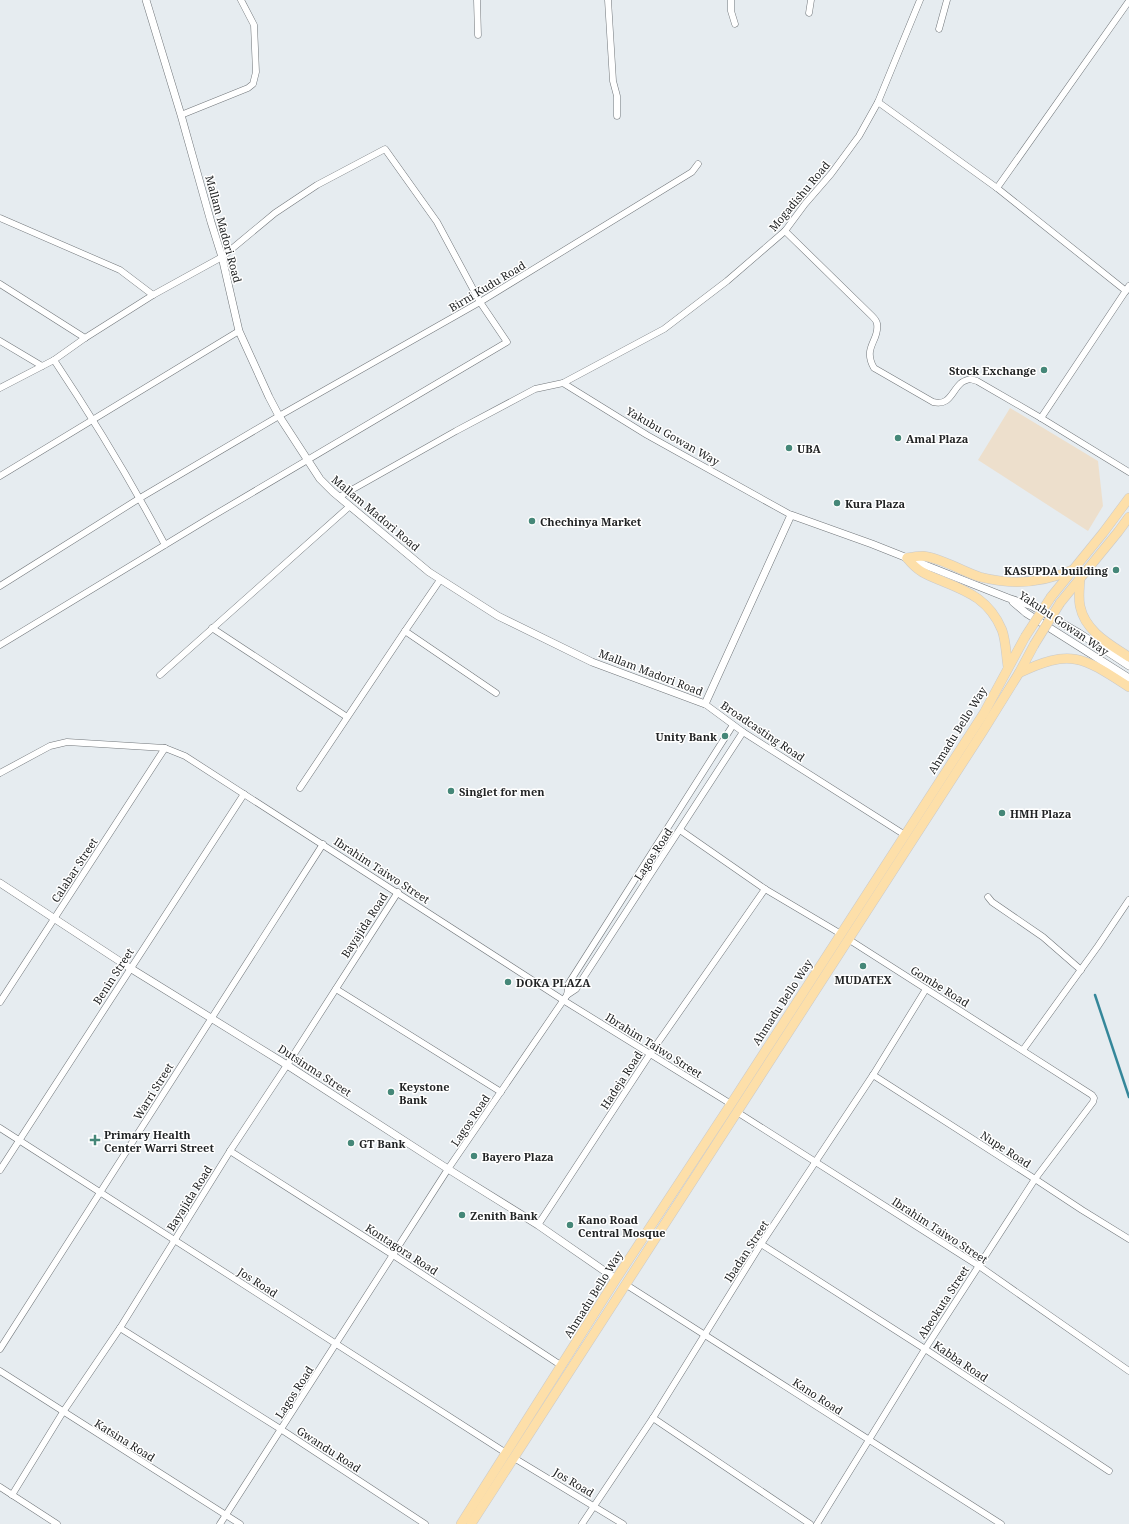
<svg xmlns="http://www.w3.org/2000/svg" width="1129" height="1524" viewBox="0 0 1129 1524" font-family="'Noto Serif',serif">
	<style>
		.industrial { fill: #eddfcc }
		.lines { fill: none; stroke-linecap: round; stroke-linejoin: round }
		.stream { stroke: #35879a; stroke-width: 2.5 }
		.minor-casing { stroke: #71767a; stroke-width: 7 }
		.tertiary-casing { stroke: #71767a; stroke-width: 8 }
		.primary-casing { stroke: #cacaca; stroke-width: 10 }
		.minor { stroke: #fff; stroke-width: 6 }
		.tertiary { stroke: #fff; stroke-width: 7 }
		.primary { stroke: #fddfa9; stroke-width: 9 }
		.primary-bridge-casing { stroke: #cacaca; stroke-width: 10; stroke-linecap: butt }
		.primary-bridge { stroke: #fddfa9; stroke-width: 9 }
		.poi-dot { fill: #458778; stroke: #fff; stroke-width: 1.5 }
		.labels { text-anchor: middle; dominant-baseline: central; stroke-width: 3; stroke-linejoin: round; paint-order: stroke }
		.street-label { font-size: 11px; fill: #212324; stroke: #fff }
		.poi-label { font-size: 11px; font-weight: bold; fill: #212324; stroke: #fff; text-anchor: start }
	</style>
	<rect width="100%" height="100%" fill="#e6ecf0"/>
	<path class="industrial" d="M1010,408L1098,461L1103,506L1088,531L978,460Z"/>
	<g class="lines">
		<path class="stream" d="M1095,995L1129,1097"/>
		<defs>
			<g id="minor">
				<path d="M477,0L478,35"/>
				<path d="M608,0L613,81L617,96V116"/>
				<path d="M731,0V11L735,24"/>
				<path d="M809,13L811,0"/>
				<path d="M939,29L947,0"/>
				<path d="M878,102L997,188L1126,291"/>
				<path d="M181,115L248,88L253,84L256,72L254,25L241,0"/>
				<path d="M997,188L1129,1"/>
				<path d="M0,218L120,270L153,295"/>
				<path d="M785,231L872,316C874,318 877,322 877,324C880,340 862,347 874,368L933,402C950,406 951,392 961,383C963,381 967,380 970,379L977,381L1041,418L1129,472"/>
				<path d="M0,284L85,338"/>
				<path d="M0,341L42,366"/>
				<path d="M563,383L664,329L727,281L785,231L805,204L831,174L859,136L878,102L920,0"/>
				<path d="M0,388L54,360"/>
				<path d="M1041,418L1129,286"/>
				<path d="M0,476L239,331"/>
				<path d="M339,497L456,431L535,389L563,383L647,435L791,515"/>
				<path d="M0,586L140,498L279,416L480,302L692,172L698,164"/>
				<path d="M212,628L347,717"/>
				<path d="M405,631L496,693"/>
				<path d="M0,645L211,517L507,342L480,302L437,222L385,149L317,185L275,213L222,257L153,295L85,338L54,360C94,420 131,481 165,545"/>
				<path d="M160,675L350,506"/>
				<path d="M705,704L743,732L905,835"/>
				<path d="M0,773L50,746L67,742L165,748L185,756L563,1000L731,1104"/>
				<path d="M300,788L405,631L440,580"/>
				<path d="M680,830L765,889L841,934"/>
				<path d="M988,897L992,902L1043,937L1081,970"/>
				<path d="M336,989L501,1092"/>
				<path d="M567,995L569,983L733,725"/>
				<path d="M0,1002L165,748"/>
				<path d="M1023,1050L1098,946L1129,900"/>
				<path d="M873,1075L1035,1179L1082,1210L1129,1239"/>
				<path d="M737,1112L979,1266L1129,1371"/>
				<path d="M0,1128L506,1453"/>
				<path d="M230,1151L393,1255L562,1366"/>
				<path d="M0,1170L244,794"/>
				<path d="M538,1225L650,1054L765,889"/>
				<path d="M761,1244L925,1349L1109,1471"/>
				<path d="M625,1284L1001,1524"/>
				<path d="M120,1328L282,1430L425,1524"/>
				<path d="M0,1349L323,844"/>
				<path d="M0,1371L240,1524"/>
				<path d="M653,1418L810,1524"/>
				<path d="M514,1458L623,1524"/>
				<path d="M0,1487L57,1524"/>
				<path d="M12,1495L63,1412L120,1328L230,1151L287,1065L398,892"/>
				<path d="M220,1524L448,1169L567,995L576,989L743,732"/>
				<path d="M582,1524L653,1418L761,1244L873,1075L926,989"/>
				<path d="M817,1524L925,1349L1035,1179L1093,1102L1094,1098L1092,1095L848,939"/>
			</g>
			<g id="tertiary">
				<path d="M146,0L181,115L211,222L222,257L239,331L269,397L279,416L320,479L333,492L429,572L498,616L592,662L705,704L791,515L872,544L1008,598L1032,606L1079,633L1129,666"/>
				<path d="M1013,602L1026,613L1129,678"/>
				<path d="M0,883L130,968L287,1065L448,1169L538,1225L616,1279"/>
			</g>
			<g id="primary">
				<path d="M907,558C912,557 918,556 923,556C942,558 961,571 980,577C1011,585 1043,583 1072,570"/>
				<path d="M907,558C918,572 927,575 942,581C970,592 990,601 1002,630C1006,641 1006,655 1008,667"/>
				<path d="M1080,577C1080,586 1078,596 1080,606C1085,631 1109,644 1129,657"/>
				<path d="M1051,597L1103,533L1129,498"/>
				<path d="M1060,603L1118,532L1129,517"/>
				<path d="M1019,673C1071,648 1083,657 1129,687"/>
				<path d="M461,1524L616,1279L731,1104L984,713L1025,637"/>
				<path d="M471,1524L983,731L1019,673L1034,645"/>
			</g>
		</defs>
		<use href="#minor" class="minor-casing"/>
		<use href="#tertiary" class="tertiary-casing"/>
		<use href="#primary" class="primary-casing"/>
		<use href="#minor" class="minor"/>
		<use href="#tertiary" class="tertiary"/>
		<use href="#primary" class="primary"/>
		<defs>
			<g id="primary-bridge">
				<path d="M1025,637L1051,597"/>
				<path d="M1034,645L1060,603"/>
			</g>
		</defs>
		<use href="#primary-bridge" class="primary-bridge-casing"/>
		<use href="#primary-bridge" class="primary-bridge"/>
	</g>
	<g class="poi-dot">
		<circle cx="1044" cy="370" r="4"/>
		<circle cx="898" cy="438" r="4"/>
		<circle cx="789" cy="448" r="4"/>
		<circle cx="837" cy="503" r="4"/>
		<circle cx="532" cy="521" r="4"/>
		<circle cx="1116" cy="570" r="4"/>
		<circle cx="725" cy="736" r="4"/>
		<circle cx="451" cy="791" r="4"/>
		<circle cx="1002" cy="813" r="4"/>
		<circle cx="863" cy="966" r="4"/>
		<circle cx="508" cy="982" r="4"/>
		<circle cx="391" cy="1092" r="4"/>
		<path d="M93 1134h4v4h4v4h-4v4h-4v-4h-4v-4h4z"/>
		<circle cx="351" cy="1143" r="4"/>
		<circle cx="474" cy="1156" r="4"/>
		<circle cx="462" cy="1215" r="4"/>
		<circle cx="570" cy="1225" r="4"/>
	</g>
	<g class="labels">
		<g class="street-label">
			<text transform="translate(799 196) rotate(-50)">Mogadishu Road</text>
			<text transform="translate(224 229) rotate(75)">Mallam Madori Road</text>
			<text transform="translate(487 286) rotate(-31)">Birni Kudu Road</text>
			<text transform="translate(673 436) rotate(30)">Yakubu Gowan Way</text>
			<text transform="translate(376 513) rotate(40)">Mallam Madori Road</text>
			<text transform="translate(1064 623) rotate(34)">Yakubu Gowan Way</text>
			<text transform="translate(651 672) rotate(21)">Mallam Madori Road</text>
			<text transform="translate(957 730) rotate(-58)">Ahmadu Bello Way</text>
			<text transform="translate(763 731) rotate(34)">Broadcasting Road</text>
			<text transform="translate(653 854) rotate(-57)">Lagos Road</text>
			<text transform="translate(74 870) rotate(-57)">Calabar Street</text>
			<text transform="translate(382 870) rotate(33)">Ibrahim Taiwo Street</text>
			<text transform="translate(364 925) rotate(-57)">Bayajida Road</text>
			<text transform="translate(113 976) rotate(-57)">Benin Street</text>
			<text transform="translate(940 986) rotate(32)">Gombe Road</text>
			<text transform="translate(782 1002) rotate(-57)">Ahmadu Bello Way</text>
			<text transform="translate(654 1045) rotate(32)">Ibrahim Taiwo Street</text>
			<text transform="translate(315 1070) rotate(33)">Dutsinma Street</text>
			<text transform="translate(621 1080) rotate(-57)">Hadeja Road</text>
			<text transform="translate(153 1091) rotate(-58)">Warri Street</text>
			<text transform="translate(470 1120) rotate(-56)">Lagos Road</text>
			<text transform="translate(1006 1149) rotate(33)">Nupe Road</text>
			<text transform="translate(189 1198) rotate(-58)">Bayajida Road</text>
			<text transform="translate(940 1230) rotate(33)">Ibrahim Taiwo Street</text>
			<text transform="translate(402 1249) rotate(33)">Kontagora Road</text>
			<text transform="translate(746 1251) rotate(-57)">Ibadan Street</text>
			<text transform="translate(258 1282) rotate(33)">Jos Road</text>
			<text transform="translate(593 1294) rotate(-58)">Ahmadu Bello Way</text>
			<text transform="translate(943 1302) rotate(-57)">Abeokuta Street</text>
			<text transform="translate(961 1361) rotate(34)">Kabba Road</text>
			<text transform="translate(294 1392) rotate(-57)">Lagos Road</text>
			<text transform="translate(818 1396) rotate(33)">Kano Road</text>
			<text transform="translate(125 1440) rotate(32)">Katsina Road</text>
			<text transform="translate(329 1449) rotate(33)">Gwandu Road</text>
			<text transform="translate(574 1482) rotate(31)">Jos Road</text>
		</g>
		<g class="poi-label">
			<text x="1036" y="370" text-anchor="end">Stock Exchange</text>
			<text x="906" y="438">Amal Plaza</text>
			<text x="797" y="448">UBA</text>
			<text x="845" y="503">Kura Plaza</text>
			<text x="540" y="521">Chechinya Market</text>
			<text x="1108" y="570" text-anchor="end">KASUPDA building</text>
			<text x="717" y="736" text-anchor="end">Unity Bank</text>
			<text x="459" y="791">Singlet for men</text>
			<text x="1010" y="813">HMH Plaza</text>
			<text x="863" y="979" text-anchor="middle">MUDATEX</text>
			<text x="516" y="982">DOKA PLAZA</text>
			<text x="399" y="1086">Keystone<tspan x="399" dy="13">Bank</tspan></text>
			<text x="104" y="1134">Primary Health<tspan x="104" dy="13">Center Warri Street</tspan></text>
			<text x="359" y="1143">GT Bank</text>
			<text x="482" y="1156">Bayero Plaza</text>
			<text x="470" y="1215">Zenith Bank</text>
			<text x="578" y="1219">Kano Road<tspan x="578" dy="13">Central Mosque</tspan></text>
		</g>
	</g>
</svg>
